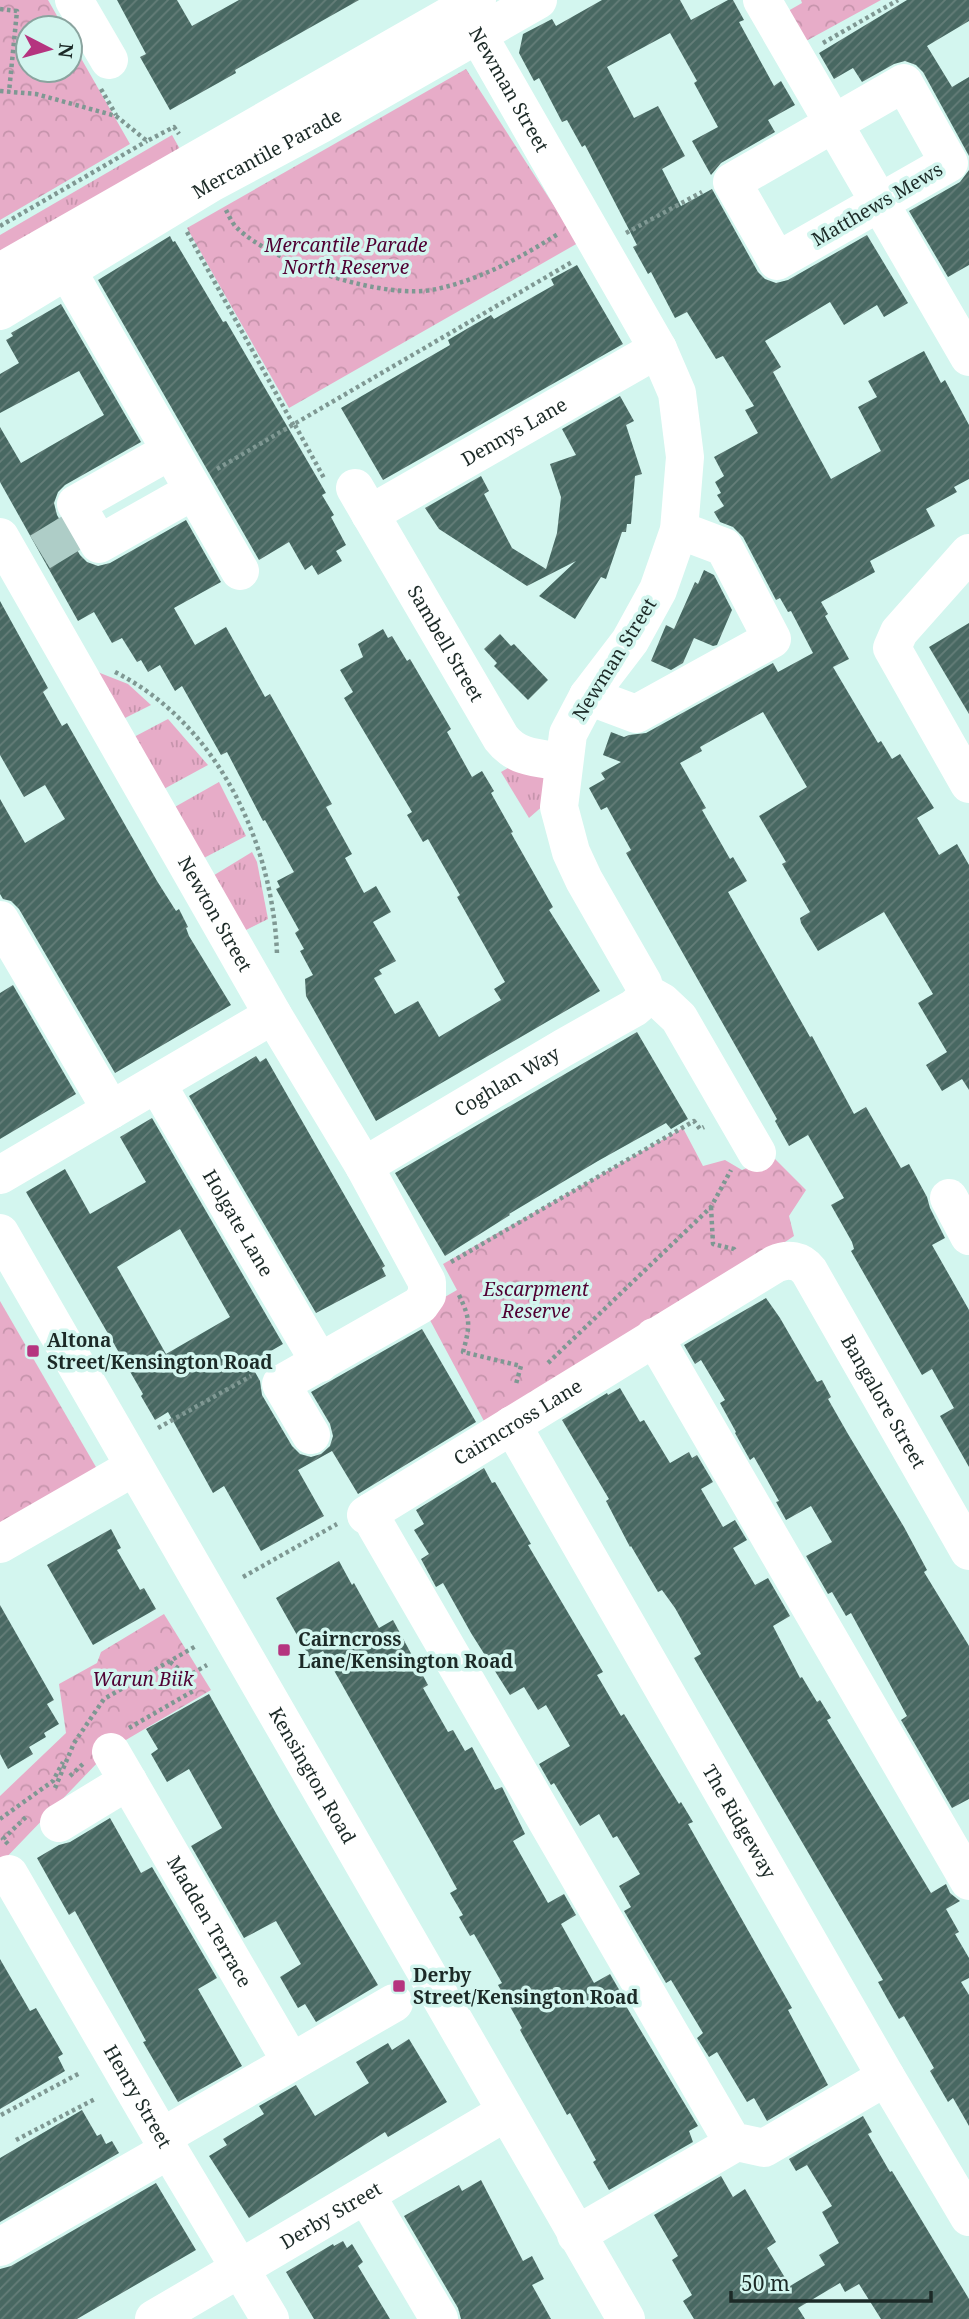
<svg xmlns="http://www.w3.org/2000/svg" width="969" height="2319" viewBox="0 0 969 2319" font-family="'Noto Serif',serif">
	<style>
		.grass { fill: url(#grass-tufts) }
		.park { fill: url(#park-crowns) }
		.building { fill: url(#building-hatch); fill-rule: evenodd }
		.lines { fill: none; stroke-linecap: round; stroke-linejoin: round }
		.minor-tunnel { stroke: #aecdc7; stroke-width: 38; stroke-dasharray: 38 19; stroke-linecap: butt }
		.path { stroke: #7f9893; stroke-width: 4.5; stroke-dasharray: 3.5 3.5; stroke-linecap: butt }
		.minor { stroke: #fff; stroke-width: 38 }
		.poi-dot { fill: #b5347f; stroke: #d3f6ef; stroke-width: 2.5 }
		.labels { text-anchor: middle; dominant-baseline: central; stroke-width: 7; stroke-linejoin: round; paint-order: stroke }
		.street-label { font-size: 19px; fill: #1c2a27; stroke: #d3f6ef }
		.park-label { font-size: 19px; font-style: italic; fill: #500033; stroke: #d3f6ef }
		.poi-label { font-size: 19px; font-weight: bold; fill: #1c2a27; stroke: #d3f6ef; text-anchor: start }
	</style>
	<defs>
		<pattern id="grass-tufts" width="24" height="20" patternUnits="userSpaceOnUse" patternTransform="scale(1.75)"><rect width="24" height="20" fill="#e7acc8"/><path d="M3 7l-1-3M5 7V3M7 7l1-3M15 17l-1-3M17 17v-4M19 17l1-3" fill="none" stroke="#c694ac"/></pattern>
		<pattern id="park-crowns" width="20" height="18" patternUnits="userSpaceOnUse" patternTransform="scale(1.75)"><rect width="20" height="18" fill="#e7acc8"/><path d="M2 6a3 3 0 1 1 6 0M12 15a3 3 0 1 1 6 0" fill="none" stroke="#c694ac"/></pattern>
		<pattern id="building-hatch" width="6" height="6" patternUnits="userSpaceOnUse" patternTransform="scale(1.75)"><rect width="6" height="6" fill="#486862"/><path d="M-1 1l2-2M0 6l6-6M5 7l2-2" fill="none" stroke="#657e79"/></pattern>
	</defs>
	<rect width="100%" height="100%" fill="#d3f6ef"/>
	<g class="grass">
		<path d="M172,135L186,160L0,257V235Z"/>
		<path d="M95,671L128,684L151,705L123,719Z"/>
		<path d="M168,719L208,765L162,790L132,738Z"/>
		<path d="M508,768L540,775L546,780L545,804L529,818L501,772Z"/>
		<path d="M219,782L246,836L202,859L173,808Z"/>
		<path d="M252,852L257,862L268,919L242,932L211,877Z"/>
	</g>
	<g class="park">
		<path d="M0,0H48L64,28H28V70H70V39L130,144L0,220Z"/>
		<path d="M801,0H881L806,41L788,11L802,3Z"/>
		<path d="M466,69L578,243L289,408L187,228Z"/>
		<path d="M683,1128L703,1166L725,1160L742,1170L773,1157L806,1190L789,1216L794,1236L764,1256L484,1421L424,1309L457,1290L443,1264Z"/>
		<path d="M0,1301L100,1474L0,1530Z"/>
		<path d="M164,1614L211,1690L102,1754L101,1759L0,1864V1796L66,1733L59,1684L97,1663L101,1652Z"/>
	</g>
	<g class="building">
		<path d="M117,0H177L192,26L239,0H359L235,70L236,73L170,110L140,57L146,54Z"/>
		<path d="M602,0H680L691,20L728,0H733L744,20L739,22L774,86L781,81L795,105L768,120L775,132L721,163L711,175L692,141L718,127L694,83L697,81L670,33L607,67L634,118L658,106L685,156L662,169L681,206L712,189L758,272L765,279L776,283L788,280L867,235L908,303L884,317L877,305L844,325L830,302L765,341L781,367L773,372L831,479L881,451L858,407L877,397L868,381L924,351L941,383L945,380L969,425V479L954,487L957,492L926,509L935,526L870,561L875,572L821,602L828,614L825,616L849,659L833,667L878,743L881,741L892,759L900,754L934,808L917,818L939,855L957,844L969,865V1090L962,1079L942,1091L926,1065L947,1052L918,1003L933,994L884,912L818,951L801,923L800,918L810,912L782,864L786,862L759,816L807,787L763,712L700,747L702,751L680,763L706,808L702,810L730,859L733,857L747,881L728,892L810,1037L812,1036L854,1114L866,1107L901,1168L909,1164L927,1197L930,1208L945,1238L932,1245L969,1310V1467L940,1416L954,1408L932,1369L922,1375L851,1251L854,1249L852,1242L831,1205L844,1198L808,1135L789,1146L775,1121L777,1119L626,853L631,850L607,807L601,810L589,788L605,779L601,773L621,762L603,755L611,732L624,737L629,735L646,733L773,663L778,672L813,653L791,611L788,612L780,598L776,600L743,537L733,527L720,522L714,512L724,506L717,495L721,493L715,482L724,476L714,457L758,433L745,410L754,406L723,356L716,359L687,312L675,318L651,272L648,274L633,247L637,245L585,145L582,147L567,120L562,122L539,78L534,81L519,53L523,34L552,19L556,26Z"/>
		<path d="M907,0H969V21L927,46L952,87L969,77V156L923,72L916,65L905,61L894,64L862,82L853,68L834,79L819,53Z"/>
		<path d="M969,170V265L948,277L909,211L960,182Z"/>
		<path d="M170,236L173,242L175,241L223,322L226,321L326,493L322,495L334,515L331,517L346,545L336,551L342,561L318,575L312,565L305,570L289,542L259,560L98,280Z"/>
		<path d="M577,265L623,344L383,480L341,408L450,345L448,340L470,327L491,315L494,319L554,285L551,279Z"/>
		<path d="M61,304L141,442L65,485L58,492L54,503L57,515L80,555L87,562L98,566L110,563L186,520L221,582L174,608L195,645L226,627L265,697L270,694L332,804L326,807L352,854L345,858L364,893L376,886L391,912L373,922L396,961L379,970L382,974L374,978L395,1014L418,1001L439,1037L501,1000L494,989L505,982L457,897L460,895L428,839L423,842L407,815L412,812L344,698L353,692L340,670L363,657L358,644L383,629L388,638L392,636L407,661L410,659L451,729L447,732L472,777L482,771L494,791L491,793L513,832L511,833L553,907L549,910L600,991L376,1121L306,996L305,979L313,975L300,951L304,949L295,933L299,930L276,889L280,887L277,881L294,872L265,820L263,821L227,752L221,755L182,686L175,691L160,665L148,672L141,660L137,662L122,638L112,643L94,612L78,621L0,482V427L21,463L104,415L79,371L0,413V374L19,363L6,340L13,336L11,333Z"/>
		<path d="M620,396L634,421L626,425L642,474L635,476L631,524H627L626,532H622L606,579L601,577L575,619L539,596L576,561L527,586L439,529L425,508L481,476L489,491L484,494L512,548L546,569L557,533L561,497L550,464L576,455L562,429Z"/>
		<path d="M704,570L714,575L732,610L717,645L713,646L694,638L683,663L671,670L651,661L666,625L674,629L695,582L698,584Z"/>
		<path d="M0,601L48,688L43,692L62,726L67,723L157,881L176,911L179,909L188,927L186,928L189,936L231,1005L115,1073L19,909L11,901L3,899L0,894V799L25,843L65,819L45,785L24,797L0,755Z"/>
		<path d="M969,623V714L929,647Z"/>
		<path d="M500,634L511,646L514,644L548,680L528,700L494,666L497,663L484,649Z"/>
		<path d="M13,985L76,1094L0,1139V993Z"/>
		<path d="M637,1032L688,1119L671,1129L666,1123L598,1161L509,1214L510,1215L445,1256L395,1173Z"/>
		<path d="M256,1056L260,1062L266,1058L385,1266L382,1268L386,1276L316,1313L189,1096Z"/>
		<path d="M152,1118L283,1344L250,1363L260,1381L262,1395L292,1446L300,1454L311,1457L321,1454L330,1446L333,1436L330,1424L311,1392L422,1329L476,1422L358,1494L332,1451L298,1470L324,1516L261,1551L224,1486L213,1493L168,1412L155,1420L141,1396L143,1394L26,1192L65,1169L90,1214L146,1182L120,1137ZM180,1229L230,1317L166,1354L117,1267Z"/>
		<path d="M766,1298L780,1318L817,1382L822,1380L831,1397L828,1399L848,1434L904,1527L927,1570L924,1572L969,1646V1799L952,1808L901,1720L907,1716L851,1613L846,1616L832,1592L828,1594L806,1556L832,1542L811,1506L786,1520L776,1502L779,1501L754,1457L750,1460L735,1433L736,1432L720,1403L725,1400L701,1360L695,1364L684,1345Z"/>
		<path d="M620,1388L640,1422L644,1420L670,1463L689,1452L692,1458L697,1455L713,1482L701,1489L723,1527L735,1520L747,1540L733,1548L755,1585L768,1578L790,1616L773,1626L800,1678L802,1677L817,1702L820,1700L831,1718L827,1720L931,1893L946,1884L950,1893L960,1901L946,1909L959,1932L955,1934L969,1958V1978L961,1982L969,1995V2126L953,2098L948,2102L930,2071L934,2068L904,2016L899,2019L888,2000L878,1982L883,1980L694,1658L701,1654L675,1608L662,1590L658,1592L631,1546L630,1547L606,1501L609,1499L562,1420L607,1393L608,1395Z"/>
		<path d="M484,1468L492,1483L495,1482L531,1544L528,1545L603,1672L597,1675L621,1716L624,1714L679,1804L681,1802L693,1822L688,1824L792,2008L788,2010L828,2085L767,2121L754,2098L747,2102L717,2052L709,2057L697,2038L703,2033L671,1980L666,1983L624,1911L631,1907L619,1886L640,1874L617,1836L613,1838L599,1814L580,1826L554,1783L551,1785L539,1764L570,1746L546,1705L538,1710L524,1687L510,1695L471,1633L443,1583L436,1587L421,1559L429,1554L414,1530L424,1524L416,1510Z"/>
		<path d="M111,1529L121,1548L117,1550L140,1590L144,1588L156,1609L93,1645L47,1565Z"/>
		<path d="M339,1561L352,1585L354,1583L379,1628L393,1620L428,1685L423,1688L448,1732L453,1730L465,1751L472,1747L495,1790L502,1787L525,1834L513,1841L548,1903L564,1894L576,1915L561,1924L594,1983L610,1974L628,2005L626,2006L698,2126L689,2131L693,2142L609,2190L593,2162L596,2160L570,2113L567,2115L520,2030L522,2028L498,1985L502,1983L474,1934L470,1936L459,1917L463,1915L450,1893L457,1889L436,1851L323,1651L310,1658L276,1598Z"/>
		<path d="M0,1605L54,1700L47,1704L59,1724L44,1733L46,1737L29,1747L33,1754L8,1769L0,1754Z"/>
		<path d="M209,1694L277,1815L378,1985L316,2022L305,2004L298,2008L280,1977L301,1964L276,1921L244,1938L191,1846L222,1828L189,1769L167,1782L151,1754L158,1749L146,1729Z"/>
		<path d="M110,1818L141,1873L152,1867L217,1978L198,1989L242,2066L178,2102L143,2042L146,2041L75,1911L69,1915L37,1858L59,1845L70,1842Z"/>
		<path d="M0,1959L30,2011L36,2008L63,2054L58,2057L65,2071L0,2109Z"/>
		<path d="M409,2039L447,2102L388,2137L385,2132L249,2218L209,2156L227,2145L223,2139L264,2114L259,2106L296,2085L315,2116L369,2083L356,2062L388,2043L392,2050Z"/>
		<path d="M82,2110L97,2136L101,2134L106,2144L112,2141L119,2153L0,2222V2158Z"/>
		<path d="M863,2116L872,2132L868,2134L890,2172L892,2171L969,2299V2319H881L859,2284L845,2292L840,2283L798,2308L805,2319H694L683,2301L692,2295L672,2260L678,2256L654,2215L721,2176L733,2197L745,2189L776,2242L767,2248L790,2286L825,2265L819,2255L839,2243L822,2212L832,2206L807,2165L796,2171L789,2159Z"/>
		<path d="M481,2180L523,2261L532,2256L544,2279L532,2285L551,2319H461L458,2308L404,2216L459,2185L462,2191Z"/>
		<path d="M156,2183L196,2250L77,2319H0V2269L11,2266Z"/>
		<path d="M343,2241L347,2248L352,2244L363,2262L358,2266L390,2319H314L286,2272L333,2244L334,2246Z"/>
	</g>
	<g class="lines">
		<path class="minor-tunnel" d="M40,552L76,530"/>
		<g class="path">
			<path d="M0,9L17,11L9,92"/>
			<path d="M823,43L898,0"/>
			<path d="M101,89L116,115"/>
			<path d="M0,91L36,94L116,116L147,141L174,127L179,134"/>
			<path d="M226,210C229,216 232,223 237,228C275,264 385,301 437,289C481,279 520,258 558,234"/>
			<path d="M0,226L147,141"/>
			<path d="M187,232L294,426"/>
			<path d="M626,233L702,192"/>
			<path d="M295,425L325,480"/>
			<path d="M217,469L572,262"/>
			<path d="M115,672C218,724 273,843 277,954"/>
			<path d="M711,1207L713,1244L734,1249L735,1251"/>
			<path d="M451,1262L694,1121L700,1129L704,1127"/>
			<path d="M459,1295C471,1320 470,1326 463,1352L521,1366L516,1384"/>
			<path d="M548,1363L711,1207L731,1170"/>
			<path d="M158,1428L251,1376"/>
			<path d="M243,1577L337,1524"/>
			<path d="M170,1662L188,1676L207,1665"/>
			<path d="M129,1728L195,1690L188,1676"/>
			<path d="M70,1776L84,1763"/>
			<path d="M55,1788L74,1743L104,1699L196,1646"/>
			<path d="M0,1819L53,1781L63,1762"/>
			<path d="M8,1844L3,1839L27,1816"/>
			<path d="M1,2115L80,2073"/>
			<path d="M16,2140L95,2099"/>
		</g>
		<g class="minor">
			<path d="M74,0L109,60"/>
			<path id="s1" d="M458,0L658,349L677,393L685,457L679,530L658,590L630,641L588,696L568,734L559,807L571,852L584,880L643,983L646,993L662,1002L679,1018L757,1153"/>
			<path d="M762,0L969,357"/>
			<path d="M904,83L949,163L777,261L732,182Z"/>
			<path d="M0,272L477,0"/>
			<path d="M68,272L240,571"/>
			<path id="s2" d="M0,311L211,183L321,124L538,0"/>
			<path d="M170,451L76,504L99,544L193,491"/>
			<path id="s3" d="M355,488L501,738C517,759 539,758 564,762"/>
			<path id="s4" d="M370,514L658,349"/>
			<path id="s5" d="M0,537L273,1015L364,1166L427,1282V1295L420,1305L281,1384L311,1435"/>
			<path d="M969,553L899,632L892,648L969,784"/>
			<path d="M588,696L636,714L772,639L724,547L679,530"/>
			<path d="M0,920L111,1110"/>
			<path id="s6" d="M157,1084L320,1363"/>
			<path id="s7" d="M364,1166L563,1048L634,1008L642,1001L646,993"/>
			<path d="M0,1175L273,1015"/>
			<path d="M949,1198L969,1236"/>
			<path id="s8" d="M0,1233L626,2319"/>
			<path d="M654,1337L969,1881"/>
			<path id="s9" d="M512,1425L886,2077L969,2217"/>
			<path d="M371,1512L376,1526L732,2141L764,2148L886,2077"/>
			<path id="s10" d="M366,1515L775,1264C788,1258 801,1260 809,1271L969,1551"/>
			<path d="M0,1544L134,1467"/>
			<path id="s11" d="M111,1752L291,2062"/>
			<path d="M59,1823L128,1781"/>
			<path id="s12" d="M9,1874L169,2150L270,2319"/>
			<path d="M162,2137L394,2003"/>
			<path d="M366,2195L439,2319"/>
			<path d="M576,2235L733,2144L732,2141"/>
			<path d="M0,2247L169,2150"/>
			<path id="s13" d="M154,2319L506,2112"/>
		</g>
	</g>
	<g class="poi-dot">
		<rect x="26" y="1344" width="14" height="14" rx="3.5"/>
		<rect x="277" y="1643" width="14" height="14" rx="3.5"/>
		<rect x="392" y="1979" width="14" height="14" rx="3.5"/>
	</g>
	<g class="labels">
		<g class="street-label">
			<text stroke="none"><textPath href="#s1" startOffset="103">Newman Street</textPath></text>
			<text stroke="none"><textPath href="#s2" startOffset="310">Mercantile Parade</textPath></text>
			<text transform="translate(877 204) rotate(-30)">Matthews Mews</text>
			<text stroke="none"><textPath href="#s4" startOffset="166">Dennys Lane</textPath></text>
			<text stroke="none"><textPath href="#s3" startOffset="180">Sambell Street</textPath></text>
			<text transform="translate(614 659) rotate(-58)">Newman Street</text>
			<text stroke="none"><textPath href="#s5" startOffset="434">Newton Street</textPath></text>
			<text stroke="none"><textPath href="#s7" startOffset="166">Coghlan Way</textPath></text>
			<text stroke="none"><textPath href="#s6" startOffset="161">Holgate Lane</textPath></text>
			<text stroke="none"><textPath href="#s10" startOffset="668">Bangalore Street</textPath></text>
			<text stroke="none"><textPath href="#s10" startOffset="178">Cairncross Lane</textPath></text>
			<text stroke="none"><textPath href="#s8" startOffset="626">Kensington Road</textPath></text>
			<text stroke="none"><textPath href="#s9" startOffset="457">The Ridgeway</textPath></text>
			<text stroke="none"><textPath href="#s11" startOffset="196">Madden Terrace</textPath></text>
			<text stroke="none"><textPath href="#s12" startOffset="257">Henry Street</textPath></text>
			<text stroke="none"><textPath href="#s13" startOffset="205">Derby Street</textPath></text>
		</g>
		<g class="park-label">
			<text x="346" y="245">Mercantile Parade<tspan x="346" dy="22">North Reserve</tspan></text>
			<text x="536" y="1289">Escarpment<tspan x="536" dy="22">Reserve</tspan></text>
			<text x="143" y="1679">Warun Biik</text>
		</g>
		<g class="poi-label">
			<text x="47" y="1340">Altona<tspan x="47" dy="22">Street/Kensington Road</tspan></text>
			<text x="298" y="1639">Cairncross<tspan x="298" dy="22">Lane/Kensington Road</tspan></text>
			<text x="413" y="1975">Derby<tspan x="413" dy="22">Street/Kensington Road</tspan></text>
		</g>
	</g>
	<g transform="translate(49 49) rotate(96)"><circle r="33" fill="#d3f6ef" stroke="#8aa49f" stroke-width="2"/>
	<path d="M0-5L12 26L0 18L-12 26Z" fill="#b5347f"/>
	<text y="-10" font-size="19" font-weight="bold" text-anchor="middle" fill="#1c2a27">N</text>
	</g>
	<path d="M731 2291v10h200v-10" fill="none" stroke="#1c2a27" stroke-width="3.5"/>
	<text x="741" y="2291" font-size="21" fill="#1c2a27" stroke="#d3f6ef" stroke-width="5" paint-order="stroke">50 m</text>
</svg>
